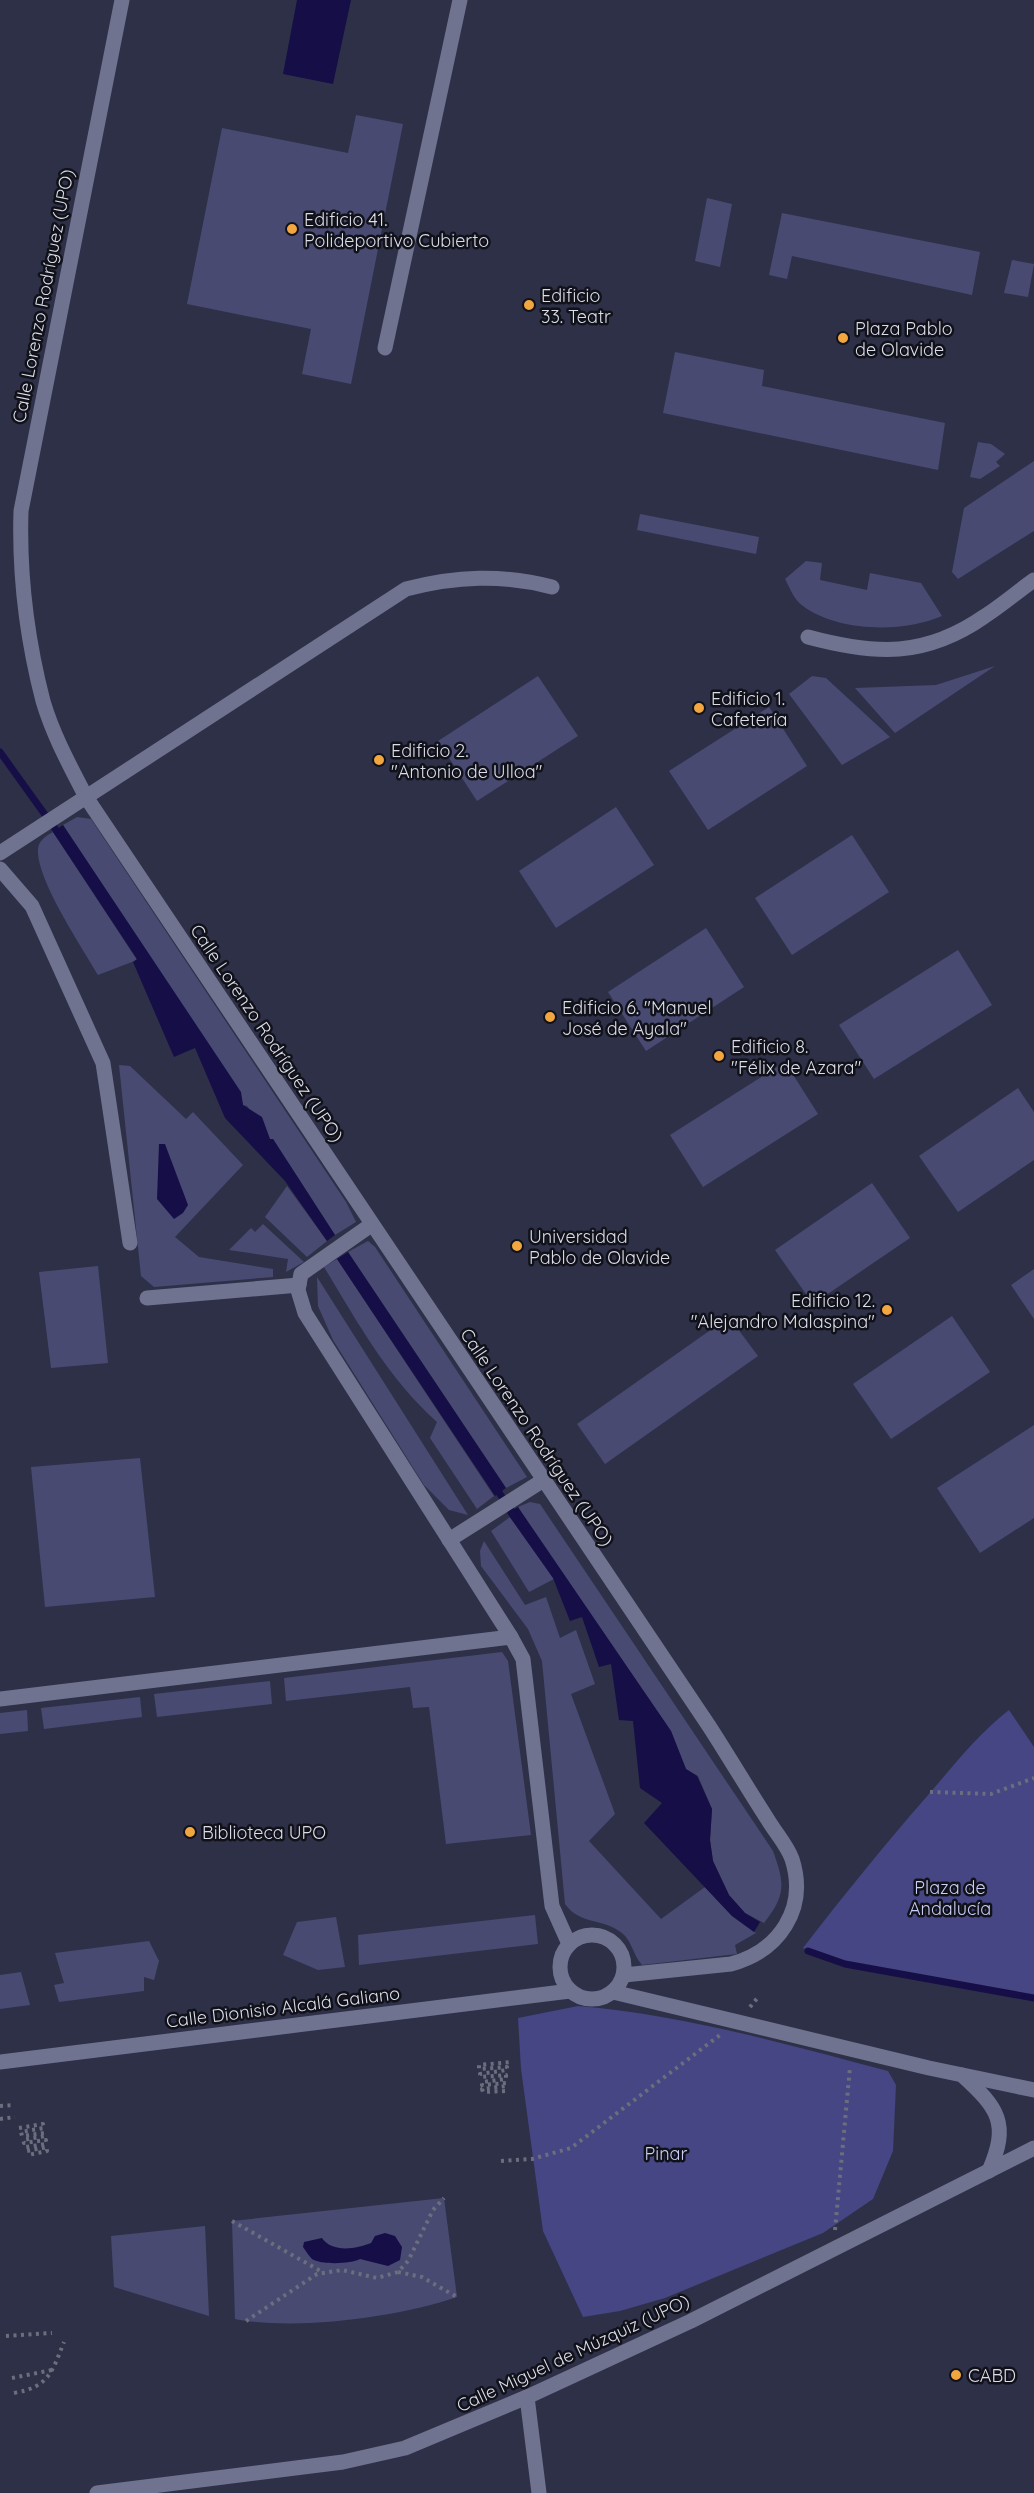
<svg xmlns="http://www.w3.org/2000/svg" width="1034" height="2493" viewBox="0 0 1034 2493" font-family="Quicksand,sans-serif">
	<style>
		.built { fill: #2e3048 }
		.green { fill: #484a72 }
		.forest { fill: #454683 }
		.water { fill: #160e46 }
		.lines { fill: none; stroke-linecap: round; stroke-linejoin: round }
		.stream { stroke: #160e46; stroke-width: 7 }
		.path { stroke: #6c6e7d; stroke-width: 4; stroke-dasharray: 3 4.5; stroke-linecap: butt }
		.minor { stroke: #707390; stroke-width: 15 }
		.poi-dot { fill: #f1a640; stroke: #101119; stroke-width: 2 }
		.labels { text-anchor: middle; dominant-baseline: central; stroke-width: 5; stroke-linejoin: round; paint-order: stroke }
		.poi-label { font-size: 18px; fill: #dbdde9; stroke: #101119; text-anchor: start }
		.street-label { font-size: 18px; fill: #dbdde9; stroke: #101119 }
		.park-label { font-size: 18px; fill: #cbcff5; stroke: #101119 }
	</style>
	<rect width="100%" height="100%" fill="#262739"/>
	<rect class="built" x="0" y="0" width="1034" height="2493"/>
	<g class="green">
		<path d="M356,115L403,124L351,384L302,374L311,329L187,304L222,128L348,153Z"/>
		<path d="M707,198L732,204L720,267L695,261Z"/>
		<path d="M782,213L980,252L972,295L792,256L787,279L769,275Z"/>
		<path d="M1012,260L1034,264L1028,297L1004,293Z"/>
		<path d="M675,352L764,370L762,386L945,423L938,470L663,413Z"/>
		<path d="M978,442L991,444L1005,454L996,462L1000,466L980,479L970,477Z"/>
		<path d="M1034,461V531L958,579L952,572L964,508Z"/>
		<path d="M640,514L759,537L756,554L637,530Z"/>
		<path d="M806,561L822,563L820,580L867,590L870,573L921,583L942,616C903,633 838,632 803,606C794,600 790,588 785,579Z"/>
		<path d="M995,666L895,733L855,688L936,685Z"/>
		<path d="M538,676L578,736L477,801L438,741Z"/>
		<path d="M812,676L826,678L890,737L842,765L789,694Z"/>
		<path d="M769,707L807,766L708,830L669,771Z"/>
		<path d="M616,807L654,865L556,928L519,871Z"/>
		<path d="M77,817L91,819L346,1202L356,1222L335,1235L273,1139H270L247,1106L243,1105L240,1092L63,825Z"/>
		<path d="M53,832L137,960L98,975C82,947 36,879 38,849C39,840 46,836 53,832Z"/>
		<path d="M852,835L889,892L792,955L755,898Z"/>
		<path d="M706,928L744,987L646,1051L608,992Z"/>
		<path d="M958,950L992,1005L874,1079L839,1025Z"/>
		<path d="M785,1062L818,1114L703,1187L670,1135Z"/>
		<path d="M119,1065L130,1066L186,1119L193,1112L243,1165L175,1237L199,1257L273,1269V1277L154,1287L141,1276Z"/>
		<path d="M1018,1088L1034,1112V1160L958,1212L919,1156Z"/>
		<path d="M872,1183L910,1238L813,1304L775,1250Z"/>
		<path d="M287,1186L327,1241L307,1257L265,1217Z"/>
		<path d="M263,1224L304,1262L286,1272L288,1259L229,1250L251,1228L255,1232Z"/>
		<path d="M368,1241L375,1247L527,1477L506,1488L348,1252Z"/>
		<path d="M337,1259L494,1496L477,1509L430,1438L437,1422C388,1378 358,1323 324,1267Z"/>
		<path d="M98,1266L108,1363L51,1368L39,1272Z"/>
		<path d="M1034,1269V1319L1011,1285Z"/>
		<path d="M317,1277L468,1515L449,1510L424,1485L333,1340L318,1306Z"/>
		<path d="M952,1316L990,1372L891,1439L853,1384Z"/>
		<path d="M729,1317L758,1356L605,1464L577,1424Z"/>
		<path d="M1034,1425V1518L980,1553L937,1488Z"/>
		<path d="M140,1458L155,1597L45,1607L31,1467Z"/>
		<path d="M530,1502L540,1504L773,1851C785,1884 786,1895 764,1923L745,1913L729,1895L713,1861L710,1840L712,1809L698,1776L686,1769L671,1731L521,1513L518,1507Z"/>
		<path d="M510,1517L554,1579L529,1592L491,1531Z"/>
		<path d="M484,1541L525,1605L546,1597L560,1638L576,1630L595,1684L571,1694L615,1814L589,1841L661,1919L705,1887L732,1916L756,1933L735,1945L737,1954L642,1965C633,1955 632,1941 622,1933C603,1918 580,1925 565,1904L542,1661L528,1629L481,1566L480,1551Z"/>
		<path d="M502,1652L508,1661L531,1835L446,1844L429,1707L413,1708L410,1687L286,1701L284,1678Z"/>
		<path d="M270,1681L272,1704L157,1717L154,1694Z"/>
		<path d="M140,1697L142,1717L44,1729L41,1708Z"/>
		<path d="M27,1710L28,1731L0,1734V1713Z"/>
		<path d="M535,1915L538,1944L359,1965L358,1935Z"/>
		<path d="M336,1917L345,1967L318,1970L283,1955L297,1922Z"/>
		<path d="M149,1941L159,1961L154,1980L144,1977V1991L59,2002L54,1985L64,1983L55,1953Z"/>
		<path d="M21,1972L30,2005L0,2009V1975Z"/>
		<path d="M444,2198L457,2297C399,2317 296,2331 235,2319L232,2221Z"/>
		<path d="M205,2226L209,2316L114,2287L111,2236Z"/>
	</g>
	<g class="forest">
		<path d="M1009,1710L1034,1747V1998L845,1964L803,1948C844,1895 885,1844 929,1794C954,1765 978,1734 1009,1710Z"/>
		<path d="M578,2006C684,2015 786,2044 888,2071L896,2085L893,2151L873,2199L823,2233L665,2298L620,2311L583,2317L543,2231L521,2069L518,2018Z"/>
	</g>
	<g class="water">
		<path d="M297,0H351L333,84L283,74Z"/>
		<path d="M63,825L241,1092L243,1105L262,1117L270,1139H273L335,1235L327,1241L285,1181L225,1118L195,1048L174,1057L133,962L137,959L53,832Z"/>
		<path d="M159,1144H165L188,1205L183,1213L174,1219L157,1199Z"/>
		<path d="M348,1252L506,1488L495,1496L337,1259Z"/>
		<path d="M518,1507L671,1731L686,1769L697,1776L712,1809L710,1840L713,1861L729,1895L745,1913L760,1922L754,1932L732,1916L644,1823L662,1803L640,1788L633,1721L619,1720L611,1664L599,1667L582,1617L570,1621L553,1578L507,1513Z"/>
		<path d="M385,2233L395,2236L402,2247L400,2260L388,2266L360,2259C351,2264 321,2265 312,2259C309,2256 306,2251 303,2247L304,2242L322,2238C332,2253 356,2249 371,2243L375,2236Z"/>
	</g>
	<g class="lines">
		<g class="stream">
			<path d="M0,752L61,837"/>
			<path d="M494,1485L516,1518"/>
			<path d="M808,1951L845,1964L1034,1998"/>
		</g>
		<g class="path">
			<path d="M930,1792L991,1794L1034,1778"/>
			<path d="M750,2007L759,1996"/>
			<path d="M505,2091L483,2092L482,2089L506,2086V2083L482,2085V2082L506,2079V2075L481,2077L480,2074L507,2070V2067L479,2069V2065L511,2062"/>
			<path d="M0,2106L13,2105"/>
			<path d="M0,2119L15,2117"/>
			<path d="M19,2128L43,2124L44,2128L21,2132L22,2136L44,2133L45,2136L23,2140L24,2143L46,2140V2144L26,2147L27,2151L47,2147V2151L28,2155"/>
			<path d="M501,2161L532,2159L571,2148L720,2035"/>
			<path d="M232,2221L324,2273"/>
			<path d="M835,2230L850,2067"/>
			<path d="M398,2272L422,2277L457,2297"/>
			<path d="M246,2321L317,2274L342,2270L377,2278L398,2272L408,2261L433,2210L444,2198"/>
			<path d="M6,2336L52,2333"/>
			<path d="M12,2378L52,2370"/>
			<path d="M14,2393C49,2387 52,2372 64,2342"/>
		</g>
		<g class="minor">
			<path d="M122,0L21,511C19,575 27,639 43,701C53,735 70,766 86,797L709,1726C729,1757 748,1789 768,1820C775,1832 787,1845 792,1859C808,1909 779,1951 731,1964L624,1975"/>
			<path d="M385,348L460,0"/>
			<path d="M808,637C875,655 925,658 985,616C1002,605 1017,592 1034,580"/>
			<path d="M0,853L406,589C456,576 502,574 552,587"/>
			<path d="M0,869L32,906L103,1063L130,1243"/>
			<path d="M371,1225L301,1274L298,1290L305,1313L511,1637"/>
			<path d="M147,1298L299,1285"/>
			<path d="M449,1540L542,1481"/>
			<path d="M0,1699L511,1637L523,1659L552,1906L569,1944"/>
			<circle cx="592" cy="1967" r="32"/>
			<path d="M613,1992L929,2068L1034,2090"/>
			<path d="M0,2062L570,1991"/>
			<path d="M962,2075C998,2108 1010,2123 989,2171"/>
			<path d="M527,2397L539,2493"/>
			<path d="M97,2493L343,2462L405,2448L527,2397L691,2321L1034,2148"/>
		</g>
	</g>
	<g class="poi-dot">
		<circle cx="292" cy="229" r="6"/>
		<circle cx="529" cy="305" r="6"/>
		<circle cx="843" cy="338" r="6"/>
		<circle cx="699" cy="708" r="6"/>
		<circle cx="379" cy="760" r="6"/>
		<circle cx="550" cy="1017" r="6"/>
		<circle cx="719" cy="1056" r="6"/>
		<circle cx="517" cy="1246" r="6"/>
		<circle cx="887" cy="1310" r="6"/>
		<circle cx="190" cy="1832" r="6"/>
		<circle cx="956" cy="2375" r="6"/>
	</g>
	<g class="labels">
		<g class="poi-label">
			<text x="304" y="219">Edificio 41.<tspan x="304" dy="21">Polideportivo Cubierto</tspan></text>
			<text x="541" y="295">Edificio<tspan x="541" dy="21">33. Teatr</tspan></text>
			<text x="855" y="328">Plaza Pablo<tspan x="855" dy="21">de Olavide</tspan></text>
			<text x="711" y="698">Edificio 1.<tspan x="711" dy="21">Cafetería</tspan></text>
			<text x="391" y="750">Edificio 2.<tspan x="391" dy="21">"Antonio de Ulloa"</tspan></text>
			<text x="562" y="1007">Edificio 6. "Manuel<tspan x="562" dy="21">José de Ayala"</tspan></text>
			<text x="731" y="1046">Edificio 8.<tspan x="731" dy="21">"Félix de Azara"</tspan></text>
			<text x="529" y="1236">Universidad<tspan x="529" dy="21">Pablo de Olavide</tspan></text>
			<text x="875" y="1300" text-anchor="end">Edificio 12.<tspan x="875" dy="21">"Alejandro Malaspina"</tspan></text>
			<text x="202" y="1832">Biblioteca UPO</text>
			<text x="968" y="2375">CABD</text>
		</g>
		<g class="street-label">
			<text transform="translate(43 296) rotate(-79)">Calle Lorenzo Rodríguez (UPO)</text>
			<text transform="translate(267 1033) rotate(56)">Calle Lorenzo Rodríguez (UPO)</text>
			<text transform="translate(537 1437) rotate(56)">Calle Lorenzo Rodríguez (UPO)</text>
			<text transform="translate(283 2007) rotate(-7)">Calle Dionisio Alcalá Galiano</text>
			<text transform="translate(573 2353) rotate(-25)">Calle Miguel de Múzquiz (UPO)</text>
		</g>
		<g class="park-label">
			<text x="950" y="1887">Plaza de<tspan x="950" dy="21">Andalucía</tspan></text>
			<text x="666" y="2153">Pinar</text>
		</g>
	</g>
</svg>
